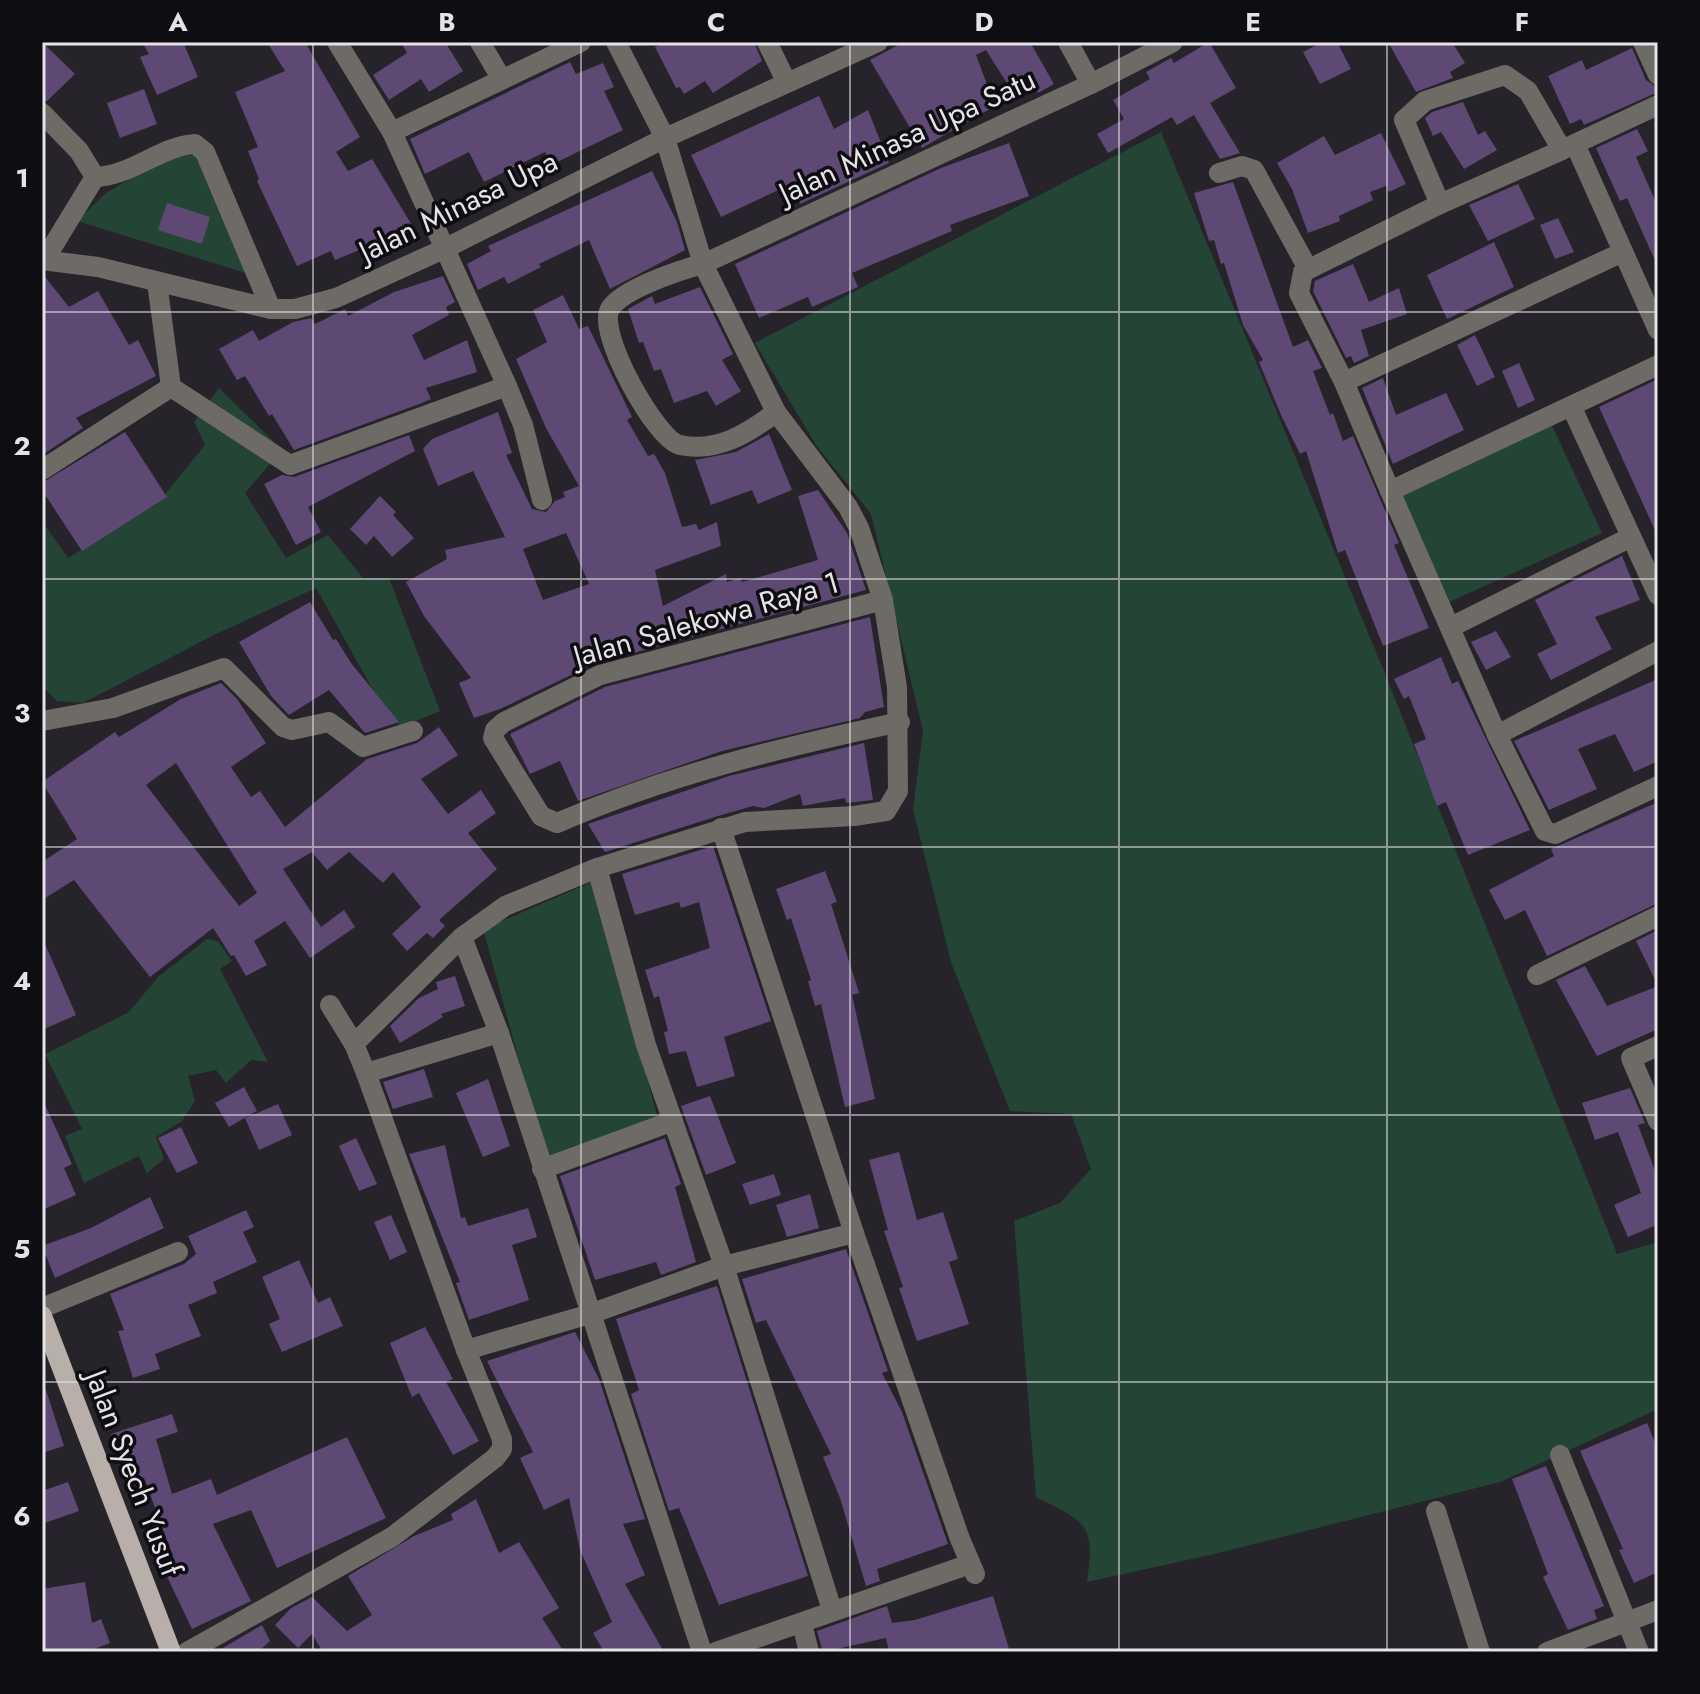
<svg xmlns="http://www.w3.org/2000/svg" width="1700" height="1694" viewBox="0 0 1700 1694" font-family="Jost,sans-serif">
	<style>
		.green { fill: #244436 }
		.building { fill: #5d4974; fill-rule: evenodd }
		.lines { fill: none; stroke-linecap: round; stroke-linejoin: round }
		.minor { stroke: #6e6a66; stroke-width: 20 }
		.major { stroke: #b8b0a8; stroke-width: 20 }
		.grid { fill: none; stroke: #e5e2e8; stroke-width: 2; stroke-opacity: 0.55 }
		.labels { text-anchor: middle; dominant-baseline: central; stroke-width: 7; stroke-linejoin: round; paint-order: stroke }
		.street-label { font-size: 30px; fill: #e5e2e8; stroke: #0e0d11 }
		.neatline { fill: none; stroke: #e5e2e8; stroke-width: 3 }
		.grid-label { font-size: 26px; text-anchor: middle; font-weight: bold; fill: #e5e2e8 }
	</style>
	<rect width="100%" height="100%" fill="#26232b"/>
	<g class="green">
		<path d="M1161,132L1379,659L1617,1254L1658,1242V1409L1500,1482L1210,1555L1087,1582C1095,1523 1087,1523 1036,1497L1014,1221L1060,1203L1091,1169L1071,1114L1010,1111L951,962L913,809L923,731L871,514L816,445L755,343Z"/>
		<path d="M201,154L246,273L77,221L106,193L164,159Z"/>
		<path d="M219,388L274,442L269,465L245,493L286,558L328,535L363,578H389L440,711L401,727L373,690L316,588L214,635L83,703L57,701L42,686V521L68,558L158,503L205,445L194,422Z"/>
		<path d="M1549,419L1602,533L1445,604L1392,490Z"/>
		<path d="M594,881L658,1119L547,1162L483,929Z"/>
		<path d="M207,939L218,941L232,961L220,969L268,1062L251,1060L226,1083L216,1070L188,1076L195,1101L182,1121L156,1137L164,1159L147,1173L139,1156L84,1183L65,1136L82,1129L45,1054L129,1012L158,977Z"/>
	</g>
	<g class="building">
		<path d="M42,42L75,74L47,101L42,100Z"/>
		<path d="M142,42H183L198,77L157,95L140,57L149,54Z"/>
		<path d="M267,42H305L360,137L336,152L348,171L372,159L413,227L387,244L384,240L335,260L331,251L297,266L257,181L259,179L248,151L258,147L235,92L285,71Z"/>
		<path d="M401,42H445L463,71L429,92L421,79L389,100L373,75L407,53Z"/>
		<path d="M665,42H754L762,61L713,93L705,81L684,94L680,87L676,88L655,47Z"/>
		<path d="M904,42H1030L1054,84L1038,93L1035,88L1017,99L986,50L976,55L995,106L922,148L870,60Z"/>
		<path d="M1209,42L1236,88L1210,103L1240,153L1220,159L1194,115L1177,125L1172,117L1108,153L1097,134L1124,119L1113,100L1150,79L1146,72L1171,58L1174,63Z"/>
		<path d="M1323,42H1337L1351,69L1320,84L1303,52Z"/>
		<path d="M1388,42H1452L1465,63L1450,72L1453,78L1416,92Z"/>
		<path d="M1632,48L1646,80L1658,88V92L1584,125L1581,119L1570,124L1548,76L1582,60L1586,70Z"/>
		<path d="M570,62L576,74L603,63L614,87L604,91L623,130L551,165L545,152L484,182L469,152L425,174L410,139Z"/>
		<path d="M144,89L157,124L120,138L107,103Z"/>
		<path d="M819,96L834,129L868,110L889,163L800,204L791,184L721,217L691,155Z"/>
		<path d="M1463,102L1478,135L1485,131L1497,150L1464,169L1441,132L1433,136L1425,118L1432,112Z"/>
		<path d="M1637,129L1648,151L1636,157L1658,207V267L1627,198L1620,201L1596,148Z"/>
		<path d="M1381,133L1406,184L1389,192L1386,186L1370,192L1373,200L1339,216L1340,221L1308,233L1292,189L1277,163L1324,136L1335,155Z"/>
		<path d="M1009,143L1029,196L950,225L952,231L852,273L858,287L812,307L808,297L759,318L735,264L941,168Z"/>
		<path d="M652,171L677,222L685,250L610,289L589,240L539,264L541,267L508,284L504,277L478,290L467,264L491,251L488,246Z"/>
		<path d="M1233,182L1293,347L1308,340L1322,368L1313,371L1330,415L1333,413L1343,441L1353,436L1399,543L1394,545L1429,628L1383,646L1345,550L1338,553L1306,451L1300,454L1281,415L1259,362L1263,360L1243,325L1224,263L1221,264L1214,240L1209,241L1194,193Z"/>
		<path d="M1518,184L1535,219L1488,241L1469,205Z"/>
		<path d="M167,203L210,217L202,244L158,230Z"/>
		<path d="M1558,218L1574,252L1555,259L1540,225Z"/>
		<path d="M1494,242L1514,287L1447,319L1427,275Z"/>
		<path d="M1353,264L1369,302L1399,288L1407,314L1361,330L1369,356L1354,363L1351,356L1346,358L1313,291L1315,281Z"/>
		<path d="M42,273L69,307L98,291L129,345L138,340L156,376L76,418L83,428L42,455Z"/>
		<path d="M443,276L455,302L446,307L449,315L412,335L424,360L467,340L477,372L426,388L431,399L422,403L294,450L272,414L269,416L245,376L237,380L219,349L253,330L259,341L293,322L311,318L315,324L345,309L348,316L394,292Z"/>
		<path d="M700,287L733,354L722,360L741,391L716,406L707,391L674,403L661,369L654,371L643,342L639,343L628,309L652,296L655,304Z"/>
		<path d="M563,295L579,329L588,326L632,417L627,420L648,456L654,454L665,473L682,527L696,524L699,530L717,522L721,546L655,570L663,606L726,574L727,582L740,578L742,582L818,560L798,496L818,490L847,533L866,590L596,663L500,709L474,718L459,683L471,678L424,616L406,582L447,559L445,550L505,537L473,471L438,486L423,449L432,439L498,412L512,453L506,455L532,509L546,512L555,501L565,497L563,492L579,486L546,428L516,359L547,342L533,310ZM566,533L589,584L543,600L523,549Z"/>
		<path d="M1475,335L1495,377L1477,386L1457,345Z"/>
		<path d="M1519,363L1535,400L1518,408L1502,371Z"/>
		<path d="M1383,378L1396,415L1446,393L1464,430L1393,464L1362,388Z"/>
		<path d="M1658,379V537L1599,407Z"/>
		<path d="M125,432L167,497L82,551L42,490V483Z"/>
		<path d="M769,434L792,490L758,504L752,490L711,505L695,460L736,452Z"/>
		<path d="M409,435L415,451L308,507L321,532L296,545L264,484L282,475L294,477Z"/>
		<path d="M380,496L396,512L393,515L414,538L392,557L374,536L366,545L350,529Z"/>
		<path d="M1622,556L1640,600L1595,617L1612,649L1551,680L1537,654L1557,644L1535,600Z"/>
		<path d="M310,602L333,640L336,639L351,663L399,722L365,733L329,690L289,715L271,696L239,642Z"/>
		<path d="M870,617L884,707L865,712L860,718L722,751L578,801L560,761L530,774L510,734L605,687Z"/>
		<path d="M1496,631L1511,657L1486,670L1471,642Z"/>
		<path d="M1441,657L1452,684L1458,681L1530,830L1468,855L1446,802L1437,806L1414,744L1426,739L1409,696L1404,699L1394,679Z"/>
		<path d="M1658,679V761L1634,772L1615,734L1578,749L1597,789L1549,810L1514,741Z"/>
		<path d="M221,683L237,699L266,743L231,767L251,797L260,791L285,827L367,759L417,743L439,727L458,755L421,779L448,814L481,790L496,813L468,833L497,869L439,920L445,926L433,938L427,933L407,951L392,934L421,907L393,872L383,883L349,852L327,870L312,852L283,869L321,927L344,910L355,927L310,958L285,921L254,941L267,965L246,976L234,955L231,956L213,928L150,977L74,880L42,900V862L77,839L42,782L115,732L119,737L181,699ZM176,763L257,893L239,906L146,785Z"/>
		<path d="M864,743L873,800L846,803L845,798L803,806L800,794L764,808L753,806L718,816L605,852L588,824L729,776Z"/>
		<path d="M1658,802V903L1547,956L1525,910L1505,920L1489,890L1554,856L1551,849Z"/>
		<path d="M713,846L771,1021L724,1037L735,1076L697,1087L686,1051L669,1054L664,1032L668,1031L659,996L654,998L645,970L710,948L699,902L681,908L679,902L635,915L622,874Z"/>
		<path d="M825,871L837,902L831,904L859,993L852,995L875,1099L845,1107L821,1004L815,1006L808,981L811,980L791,918L787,920L776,889Z"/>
		<path d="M1658,930V1029L1597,1056L1556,980L1585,966L1607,1006L1658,986L1636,941Z"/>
		<path d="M42,937L76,1015L42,1030Z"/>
		<path d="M455,976L465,1006L441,1014L443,1017L400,1043L390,1026L419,998L438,989L436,982Z"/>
		<path d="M424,1069L433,1097L393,1109L383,1082Z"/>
		<path d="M488,1079L510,1146L483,1157L456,1093Z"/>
		<path d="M244,1087L257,1111L229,1127L215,1103Z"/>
		<path d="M1630,1088L1645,1123L1638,1125L1658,1179V1234L1654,1226L1628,1237L1614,1205L1641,1193L1618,1132L1595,1140L1582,1103Z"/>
		<path d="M710,1096L736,1163L706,1175L681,1106Z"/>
		<path d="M42,1098L72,1164L64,1168L76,1195L42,1210Z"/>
		<path d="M278,1104L292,1135L259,1150L245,1118Z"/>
		<path d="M181,1127L198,1163L177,1173L158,1138Z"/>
		<path d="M356,1138L377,1184L359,1191L339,1146Z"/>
		<path d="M665,1138L681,1184L675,1187L696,1262L661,1275L656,1262L595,1280L560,1176Z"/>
		<path d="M445,1145L461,1218L465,1217L468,1226L528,1208L537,1237L512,1245L529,1300L469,1320L456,1283L460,1282L409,1154Z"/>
		<path d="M899,1152L917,1220L943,1212L958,1259L949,1262L969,1324L917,1341L899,1288L903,1287L884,1231L888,1230L869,1160Z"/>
		<path d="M774,1174L781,1195L750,1205L742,1184Z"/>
		<path d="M810,1194L819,1228L787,1237L776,1205Z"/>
		<path d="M150,1197L164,1228L55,1278L42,1246L91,1228Z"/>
		<path d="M246,1210L254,1227L243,1232L257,1262L213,1282L217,1293L188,1305L201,1336L155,1354L160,1369L133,1378L118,1331L124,1330L110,1294L184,1264L196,1254L188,1236Z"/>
		<path d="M391,1215L407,1252L390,1260L374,1222Z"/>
		<path d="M846,1249L888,1371L882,1373L902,1412L948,1544L877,1569L880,1581L866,1586L840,1498L823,1457L831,1454L766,1320L756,1323L742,1279Z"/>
		<path d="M299,1260L318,1303L330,1297L343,1326L282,1352L269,1324L280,1319L262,1277Z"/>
		<path d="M717,1286L808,1576L719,1605L679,1508L669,1511L631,1394L639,1390L616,1319Z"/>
		<path d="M425,1327L453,1379L446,1382L479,1441L453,1455L419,1393L412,1397L390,1343Z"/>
		<path d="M575,1332L599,1379L645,1519L623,1524L645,1575L625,1584L664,1652H604L593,1633L612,1622L580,1550L569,1498L544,1510L520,1458L533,1452L487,1361Z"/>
		<path d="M42,1390H46L64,1446L42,1453Z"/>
		<path d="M172,1414L178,1432L156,1439L172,1494L211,1479L217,1495L347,1437L386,1518L277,1568L251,1510L213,1524L251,1601L192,1629L163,1568L175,1562L144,1478L128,1483L111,1434Z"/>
		<path d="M1647,1423L1658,1450V1572L1634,1583L1619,1550L1623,1549L1580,1451Z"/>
		<path d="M1546,1466L1604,1606L1594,1610L1597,1619L1568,1630L1543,1577L1548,1574L1512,1479Z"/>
		<path d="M68,1482L79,1511L42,1524V1491Z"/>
		<path d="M476,1499L499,1553L519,1542L559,1608L542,1618L564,1652H323L312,1634L298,1648L275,1625L291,1608L312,1597L347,1631L372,1615L348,1576L414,1536L453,1520L451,1514Z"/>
		<path d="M85,1582L92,1623L101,1619L110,1643L86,1652H42V1589Z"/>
		<path d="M993,1596L1010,1652H889L886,1638L823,1652L817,1631L887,1606L892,1623L915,1620Z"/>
		<path d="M262,1625L270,1641L258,1652H216Z"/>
	</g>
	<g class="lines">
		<g class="minor">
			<path d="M337,42L392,132"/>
			<path d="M480,42L501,78"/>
			<path d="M767,42L786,81"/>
			<path d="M1643,42L1658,75"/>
			<path d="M1091,84L1173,42"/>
			<path d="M42,113L79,151L95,177L45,259"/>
			<path d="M1575,144L1658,330"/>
			<path d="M1566,148L1658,105"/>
			<path d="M1219,173L1242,166L1254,170L1307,267"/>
			<path d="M95,177C132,176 160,146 195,144L205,152L271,309"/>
			<path d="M42,260L98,267L271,309H295L336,298L446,248L665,138L878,42"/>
			<path d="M1658,365L1390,491L1497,735L1545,831L1555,834L1658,786"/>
			<path d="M1344,382L1299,293L1303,272L1440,204L1562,150L1528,91L1505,75L1425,101L1404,120L1440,204"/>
			<path d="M171,387L290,465L507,386"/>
			<path d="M1572,408L1658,595"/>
			<path d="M776,412C749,433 717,453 680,445C656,440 596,332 610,309C622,289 680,270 703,264L1091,84L1068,42"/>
			<path d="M42,470L171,387L157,282"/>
			<path d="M1390,491L1344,382L1623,252"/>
			<path d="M542,500L523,425L507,386L392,132L581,42"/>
			<path d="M883,600L600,675L504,722L495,730L493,738L541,816L557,823C671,774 779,748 900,722"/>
			<path d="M1451,627L1631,537"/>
			<path d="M42,721L113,708L224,668L283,727L292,730L329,722L363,747L413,731"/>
			<path d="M1497,735L1658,651"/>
			<path d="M721,828L854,1233L960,1539L975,1574"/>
			<path d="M597,868L745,822L854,816L886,811L898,791L897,687L883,600L859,528L848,507L776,412L703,264L665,138L616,42"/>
			<path d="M1537,975L1658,916"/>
			<path d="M330,1005L354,1044L366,1073L466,1350L590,1314L724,1266L854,1233"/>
			<path d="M354,1044L462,937"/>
			<path d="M1658,1046L1631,1058L1658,1121"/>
			<path d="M366,1073L499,1033"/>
			<path d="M542,1169L673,1121"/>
			<path d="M42,1308L178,1252"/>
			<path d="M1560,1455L1639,1652"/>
			<path d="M1436,1511L1480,1652"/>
			<path d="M802,1624L809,1652"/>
			<path d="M187,1652L392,1537L495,1458L502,1449V1439L466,1350"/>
			<path d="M702,1652L499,1033L462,937L505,906L597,868L646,1045L724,1266L832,1610"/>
			<path d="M716,1652L970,1564"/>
			<path d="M1547,1652L1658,1610"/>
		</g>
		<path class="major" d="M42,1316L171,1652"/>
	</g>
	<path class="grid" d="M313,42V1652M581,42V1652M850,42V1652M1119,42V1652M1387,42V1652M42,312H1658M42,579H1658M42,847H1658M42,1115H1658M42,1382H1658"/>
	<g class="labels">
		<g class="street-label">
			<text transform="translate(907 136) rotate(-25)">Jalan Minasa Upa Satu</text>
			<text transform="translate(458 206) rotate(-26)">Jalan Minasa Upa</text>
			<text transform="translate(706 619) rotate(-16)">Jalan Salekowa Raya 1</text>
			<text transform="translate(134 1473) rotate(69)">Jalan Syech Yusuf</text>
		</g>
	</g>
	<rect width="1700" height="1694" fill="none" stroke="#0e0d11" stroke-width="88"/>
	<rect x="44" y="44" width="1612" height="1606" class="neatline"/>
	<g class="grid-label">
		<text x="178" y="31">A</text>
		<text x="447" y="31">B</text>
		<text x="716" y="31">C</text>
		<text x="984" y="31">D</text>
		<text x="1253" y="31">E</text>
		<text x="1522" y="31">F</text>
		<text x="22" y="187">1</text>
		<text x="22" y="455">2</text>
		<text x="22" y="722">3</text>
		<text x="22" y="990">4</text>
		<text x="22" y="1258">5</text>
		<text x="22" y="1525">6</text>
	</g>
</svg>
